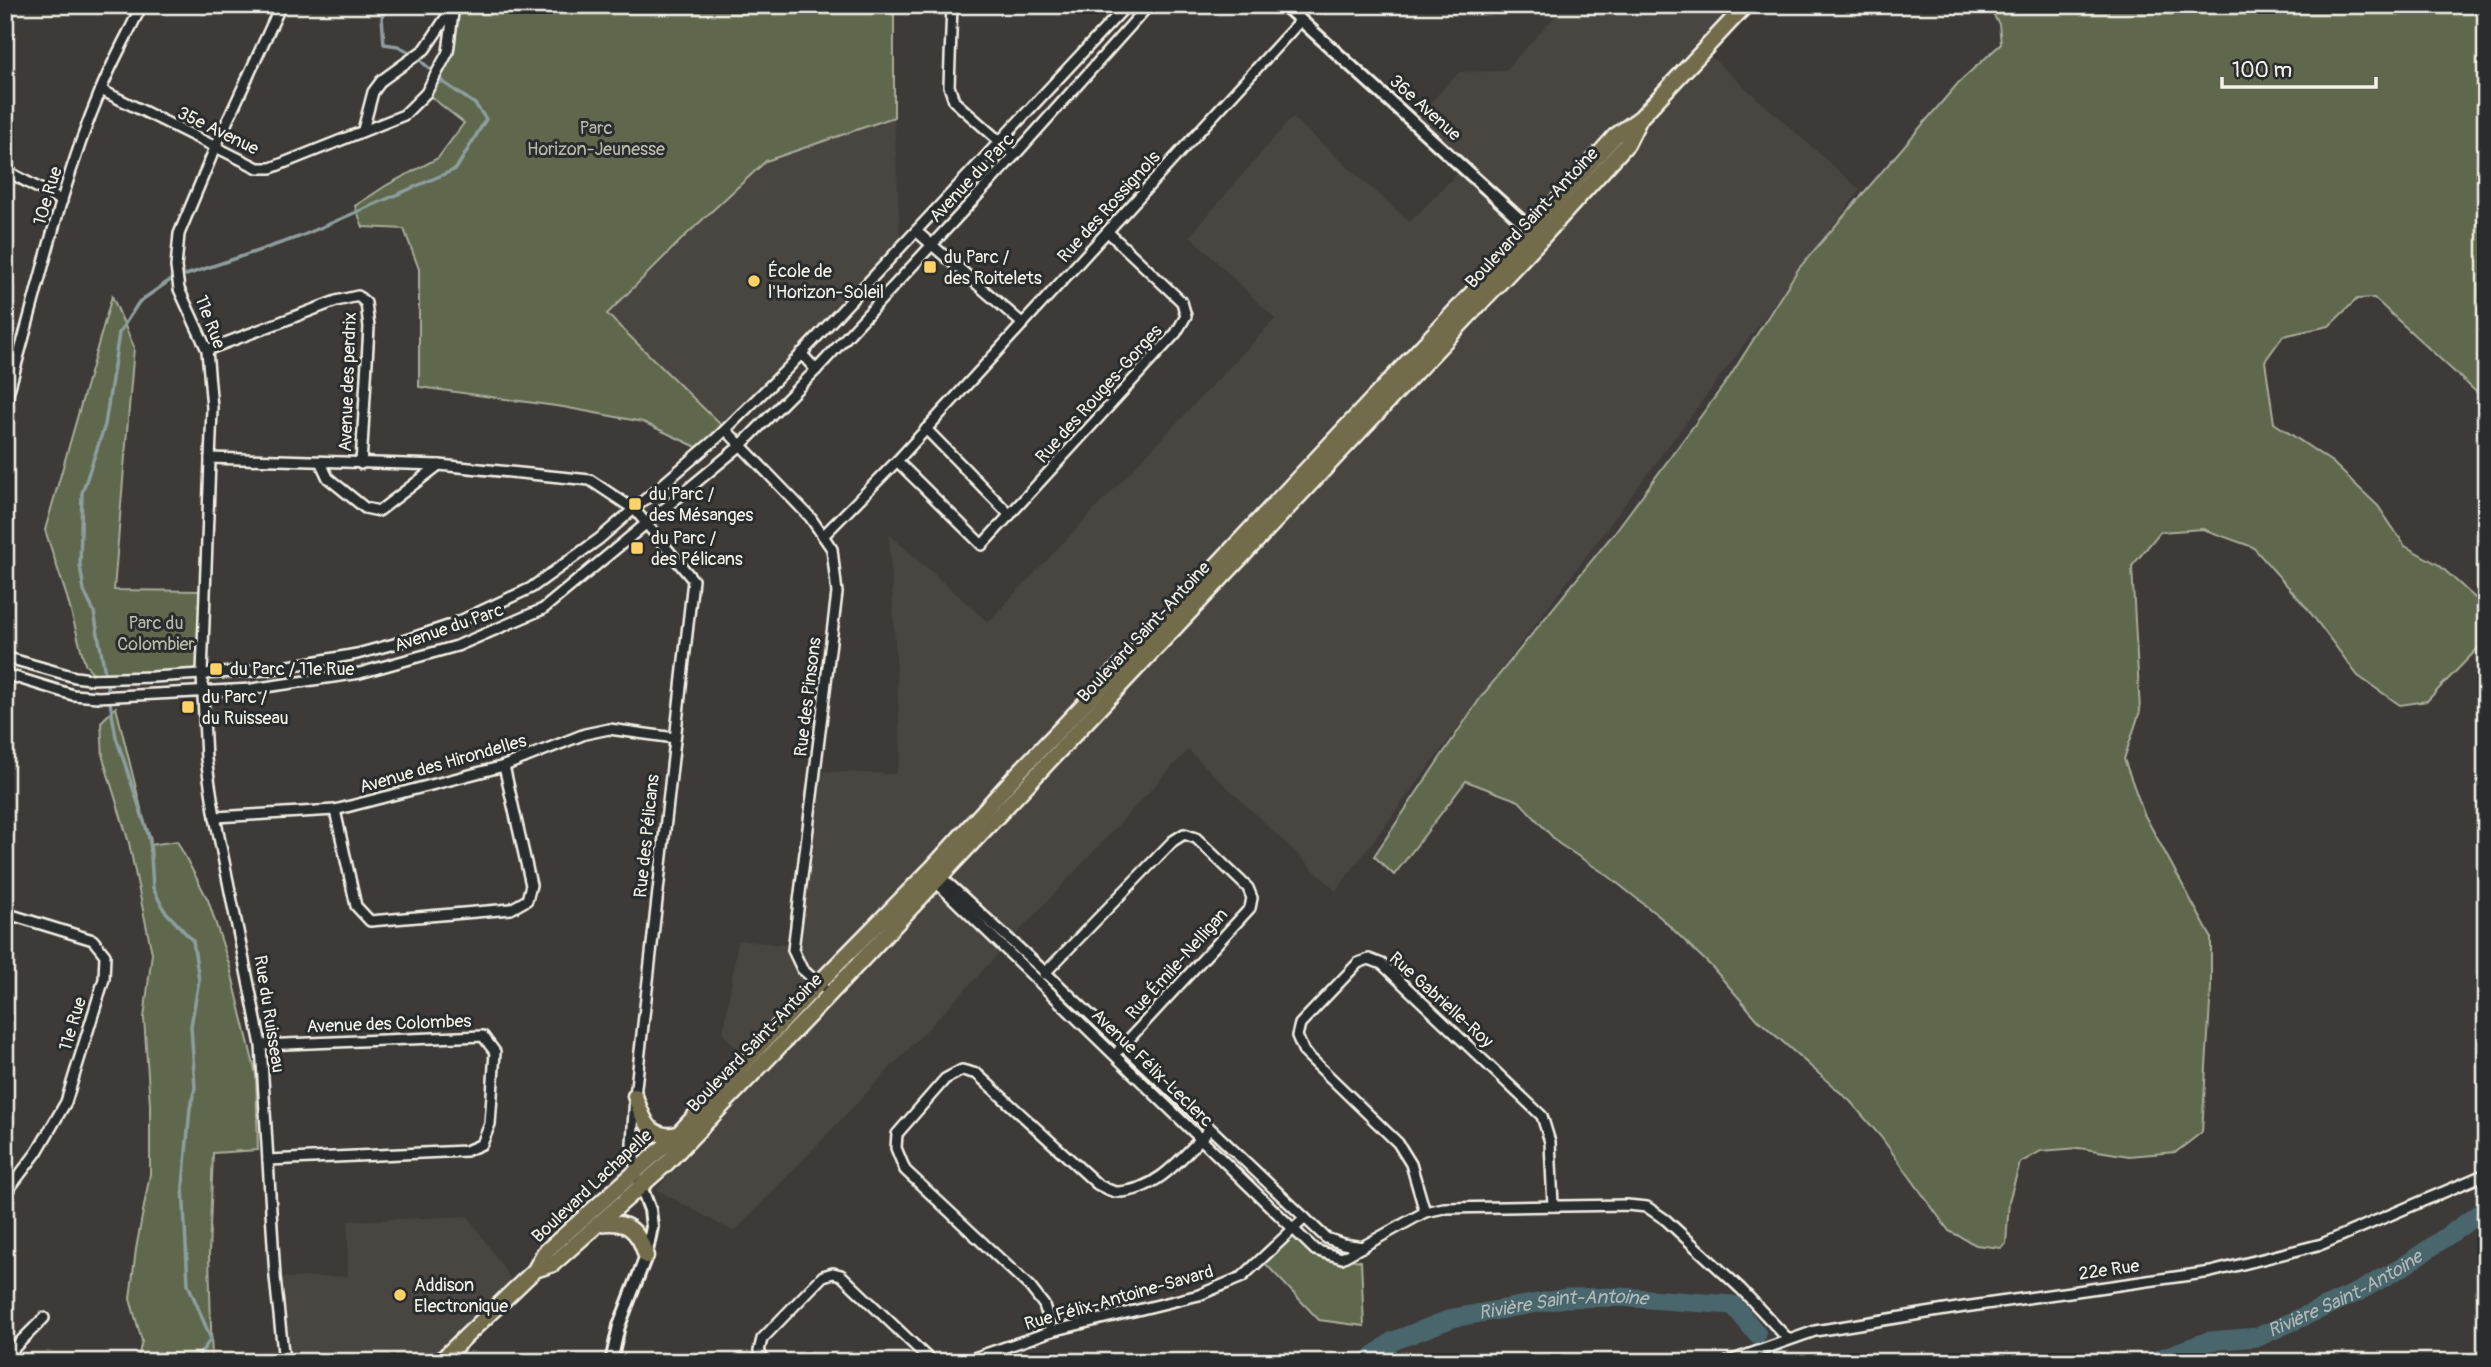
<svg xmlns="http://www.w3.org/2000/svg" width="2491" height="1367" viewBox="0 0 2491 1367" font-family="Pangolin,sans-serif">
	<style>
		.built { fill: #4a443f }
		.green { fill: #5e674d; stroke: #a9ac9a; stroke-width: 2 }
		.lines { fill: none; stroke-linecap: round; stroke-linejoin: round }
		.stream { stroke: #8d9e9e; stroke-width: 3.5 }
		.river { stroke: #49666d; stroke-width: 19 }
		.minor-casing { stroke: #f4f1e8; stroke-width: 14 }
		.tertiary-casing { stroke: #f4f1e8; stroke-width: 16 }
		.primary-casing { stroke: #f4f1e8; stroke-width: 19 }
		.minor { stroke: #2a2d2e; stroke-width: 9 }
		.tertiary { stroke: #2a2d2e; stroke-width: 10 }
		.primary { stroke: #736c4b; stroke-width: 14 }
		.poi-dot { fill: #ffd166; stroke: #2a2d2e; stroke-width: 2.5 }
		.labels { text-anchor: middle; dominant-baseline: central; stroke-width: 6; stroke-linejoin: round; paint-order: stroke }
		.street-label { font-size: 18px; fill: #f4f1e8; stroke: #2a2d2e }
		.park-label { font-size: 18px; fill: #b8baaa; stroke: #2a2d2e }
		.poi-label { font-size: 18px; fill: #f4f1e8; stroke: #2a2d2e; text-anchor: start }
		.water-label { font-size: 19px; font-style: italic; fill: #b0b9b7; stroke: #2a2d2e }
	</style>
	<rect width="100%" height="100%" fill="#3d3a38"/>
	<filter id="ink" filterUnits="userSpaceOnUse"><feTurbulence type="fractalNoise" baseFrequency=".0143" numOctaves="2"/><feDisplacementMap in="SourceGraphic" scale="14" xChannelSelector="R" yChannelSelector="G"/><feConvolveMatrix kernelMatrix="1 2 1 2 8 2 1 2 1" color-interpolation-filters="sRGB"/></filter>
	<g filter="url(#ink)">
		<g class="built">
			<path d="M1565,5H1738L1700,47L1860,190L1336,891L1188,750L963,992L734,1232L657,1190L688,1149L761,1072L723,1035L738,940L795,946L817,771L896,774L901,755L889,534L988,622L1275,319L1190,236L1292,117L1410,222L1464,166L1413,121L1459,72L1505,71Z"/>
			<path d="M894,117L901,248L726,430L606,314L686,235L766,161Z"/>
			<path d="M468,1216L519,1291L434,1362H212L213,1352L282,1350L278,1278L348,1276V1221Z"/>
		</g>
		<g class="green">
			<path d="M454,5H894V117L766,161L686,235L607,314L726,430L703,450L643,422L563,407L419,387V269L404,229L363,227L355,206L387,185L438,158L464,123L426,93L448,52Z"/>
			<path d="M1987,5H2486V401L2374,298L2357,299L2329,326L2283,336L2265,361L2274,423L2332,462L2378,506L2405,546L2439,565L2486,608V640L2427,701L2400,705L2358,676L2306,607L2253,547L2203,529L2160,532L2132,566L2140,711L2124,759L2144,814L2211,937V987L2202,1132L2176,1152L2129,1156L2079,1148L2041,1151L2020,1163L2009,1201L2006,1244L2001,1248L1976,1245L1949,1231L1881,1137L1850,1101L1758,1020L1712,967L1660,917L1607,875L1558,843L1519,801L1466,781L1394,875L1374,856L1481,697L1615,532L1729,378L1799,268L1960,81L2001,44L1999,24Z"/>
			<path d="M112,296L134,347L114,590L205,591L202,675L110,679L92,672L85,664L67,597L45,530Z"/>
			<path d="M116,707L150,845L177,841L208,900L230,967L256,1074L258,1150L213,1153L209,1254L212,1362H137L142,1341L130,1299L136,1249L150,1174V1104L144,1018L152,953L129,843L103,758L101,722Z"/>
			<path d="M1294,1228L1315,1250L1342,1258L1361,1261L1364,1326L1319,1320L1261,1259Z"/>
		</g>
		<g class="lines">
			<g class="stream">
				<path d="M388,5L382,17L384,44L398,46L413,54"/>
				<path d="M420,60L432,71"/>
				<path d="M186,275L299,237L456,169L486,119L475,104L440,80"/>
				<path d="M105,673L94,612L84,591L80,565L82,493L105,425L119,333L139,302L169,281"/>
				<path d="M107,684L108,691"/>
				<path d="M110,702L116,737L150,839L153,888L164,910L193,941L199,980L191,1026L195,1088L190,1108L183,1186L188,1284L211,1339L194,1362"/>
			</g>
			<g class="river">
				<path d="M1775,1355L1782,1362"/>
				<path id="s1" d="M1366,1362L1393,1341L1453,1318L1566,1298L1620,1297L1733,1305L1757,1334"/>
				<path id="s2" d="M2151,1362L2209,1341L2258,1337L2358,1292L2404,1266L2486,1209"/>
			</g>
			<defs>
				<g id="minor">
					<path d="M281,5L215,148L179,234L176,267L179,289L207,350L212,408L202,674L206,759L215,817L261,1045L275,1277L284,1362"/>
					<path d="M952,5L949,86L954,101L1015,155"/>
					<path d="M5,12L9,5"/>
					<path d="M101,90L258,168H271L404,115L426,93L448,52L454,5"/>
					<path d="M363,130L373,92L382,80L425,49L453,7"/>
					<path d="M5,170L62,201"/>
					<path d="M916,231L1023,324"/>
					<path d="M207,350L336,301L358,296L366,303L369,327L361,464"/>
					<path d="M801,353L816,370"/>
					<path d="M5,404C36,300 58,192 100,92C112,62 128,34 142,5"/>
					<path d="M926,429L1010,515"/>
					<path d="M726,430L810,517L832,549L837,593L793,950L802,969L830,994"/>
					<path d="M210,458L439,465L590,480L635,510L693,580L635,1096L632,1143L636,1172"/>
					<path d="M897,461L982,545L1176,333L1186,316L1182,302L1108,232"/>
					<path d="M321,463L328,478L365,508L379,511L439,465"/>
					<path d="M823,536L897,461L1301,20"/>
					<path d="M5,657L75,677L90,679L152,677L267,670L357,654L394,644L451,625L531,588L599,539L718,437L788,368L1127,5"/>
					<path d="M5,674L73,695L98,697L252,689L360,673L457,646L543,609L740,446L816,370L1015,155L1149,5"/>
					<path d="M335,810L356,906L370,921L511,909L527,900L531,885L504,766"/>
					<path d="M215,817L335,810L504,766L585,734L609,729L675,738"/>
					<path d="M938,874L1045,972L1326,1238L1343,1244L1363,1247"/>
					<path d="M934,880L1315,1250L1342,1258L1425,1212L1444,1208L1627,1205L1647,1207L1666,1220L1741,1289L1788,1339"/>
					<path d="M5,913L93,940L105,955L104,979L66,1102L37,1152L5,1194"/>
					<path d="M1044,974L1173,841L1184,834L1196,838L1248,888L1252,898L1250,908L1119,1050"/>
					<path d="M261,1045L483,1036L495,1052L490,1124L482,1144L466,1151L268,1160"/>
					<path d="M1425,1212L1411,1164L1398,1143L1304,1052L1297,1036L1300,1024L1358,963L1369,959L1382,964L1542,1116L1550,1142L1553,1206"/>
					<path d="M1052,1331L1044,1305L1030,1287L905,1170L896,1148L897,1134L945,1079L962,1070L977,1074L1097,1184C1103,1187 1111,1192 1118,1192C1158,1191 1184,1155 1210,1129"/>
					<path d="M5,1357L44,1318"/>
					<path d="M765,1362L759,1351L762,1339L823,1276L833,1273L841,1275L932,1362"/>
					<path d="M962,1362L1052,1331L1199,1295L1242,1277L1305,1218"/>
					<path d="M1727,1362L1815,1331L1964,1307L2211,1272L2322,1244L2486,1174"/>
				</g>
				<g id="tertiary">
					<path d="M1284,5L1536,234"/>
					<path d="M611,1362L619,1326L646,1256L652,1227L650,1210L639,1181"/>
				</g>
				<g id="primary">
					<path d="M635,1096C643,1118 649,1141 678,1134"/>
					<path d="M598,1224C626,1220 638,1228 646,1256"/>
					<path d="M535,1270L553,1264L667,1163L830,994L1541,239L1627,144L1639,120"/>
					<path d="M439,1362L535,1270L544,1253L678,1134L818,984L932,868L1018,773L1199,584L1531,230L1615,136L1640,118L1746,5"/>
				</g>
			</defs>
			<use href="#minor" class="minor-casing"/>
			<use href="#tertiary" class="tertiary-casing"/>
			<use href="#primary" class="primary-casing"/>
			<use href="#minor" class="minor"/>
			<use href="#tertiary" class="tertiary"/>
			<use href="#primary" class="primary"/>
		</g>
	</g>
	<g class="poi-dot">
		<rect x="923" y="260" width="14" height="14" rx="3.5"/>
		<circle cx="754" cy="281" r="7"/>
		<rect x="628" y="497" width="14" height="14" rx="3.5"/>
		<rect x="630" y="541" width="14" height="14" rx="3.5"/>
		<rect x="209" y="662" width="14" height="14" rx="3.5"/>
		<rect x="181" y="700" width="14" height="14" rx="3.5"/>
		<circle cx="400" cy="1295" r="7"/>
	</g>
	<g class="labels">
		<g class="street-label">
			<text transform="translate(1425 108) rotate(42)">36e Avenue</text>
			<text transform="translate(218 131) rotate(26)">35e Avenue</text>
			<text transform="translate(972 178) rotate(-47)">Avenue du Parc</text>
			<text transform="translate(48 196) rotate(-73)">10e Rue</text>
			<text transform="translate(1109 207) rotate(-48)">Rue des Rossignols</text>
			<text transform="translate(1532 218) rotate(-47)">Boulevard Saint-Antoine</text>
			<text transform="translate(210 322) rotate(69)">11e Rue</text>
			<text transform="translate(348 382) rotate(-88)">Avenue des perdrix</text>
			<text transform="translate(1099 394) rotate(-48)">Rue des Rouges-Gorges</text>
			<text transform="translate(449 628) rotate(-19)">Avenue du Parc</text>
			<text transform="translate(1144 632) rotate(-47)">Boulevard Saint-Antoine</text>
			<text transform="translate(808 697) rotate(-83)">Rue des Pinsons</text>
			<text transform="translate(443 764) rotate(-16)">Avenue des Hirondelles</text>
			<text transform="translate(647 836) rotate(-84)">Rue des Pélicans</text>
			<text transform="translate(1177 964) rotate(-48)">Rue Émile-Nelligan</text>
			<text transform="translate(1441 1000) rotate(42)">Rue Gabrielle-Roy</text>
			<text transform="translate(269 1014) rotate(81)">Rue du Ruisseau</text>
			<text transform="translate(73 1024) rotate(-73)">11e Rue</text>
			<text transform="translate(389 1024) rotate(-2)">Avenue des Colombes</text>
			<text transform="translate(755 1043) rotate(-46)">Boulevard Saint-Antoine</text>
			<text transform="translate(1152 1068) rotate(44)">Avenue Félix-Leclerc</text>
			<text transform="translate(592 1186) rotate(-43)">Boulevard Lachapelle</text>
			<text transform="translate(2109 1270) rotate(-8)">22e Rue</text>
			<text transform="translate(1119 1298) rotate(-16)">Rue Félix-Antoine-Savard</text>
		</g>
		<g class="park-label">
			<text x="596" y="128">Parc<tspan x="596" dy="21">Horizon-Jeunesse</tspan></text>
			<text x="156" y="623">Parc du<tspan x="156" dy="21">Colombier</tspan></text>
		</g>
		<g class="poi-label">
			<text x="944" y="257">du Parc /<tspan x="944" dy="21">des Roitelets</tspan></text>
			<text x="768" y="271">École de<tspan x="768" dy="21">l'Horizon-Soleil</tspan></text>
			<text x="649" y="494">du Parc /<tspan x="649" dy="21">des Mésanges</tspan></text>
			<text x="651" y="538">du Parc /<tspan x="651" dy="21">des Pélicans</tspan></text>
			<text x="230" y="669">du Parc / 11e Rue</text>
			<text x="202" y="697">du Parc /<tspan x="202" dy="21">du Ruisseau</tspan></text>
			<text x="414" y="1285">Addison<tspan x="414" dy="21">Electronique</tspan></text>
		</g>
		<g class="water-label">
			<text stroke="none"><textPath href="#s2" startOffset="208">Rivière Saint-Antoine</textPath></text>
			<text stroke="none"><textPath href="#s1" startOffset="210">Rivière Saint-Antoine</textPath></text>
		</g>
	</g>
	<rect width="2491" height="1367" fill="none" stroke="#2a2d2e" stroke-width="28"/>
	<rect x="14" y="14" width="2463" height="1339" fill="none" stroke="#f4f1e8" stroke-width="2.5" filter="url(#ink)"/>
	<path d="M2222 77v10h154v-10" fill="none" stroke="#f4f1e8" stroke-width="3.5"/>
	<text x="2232" y="77" font-size="21" fill="#f4f1e8" stroke="#2a2d2e" stroke-width="5" paint-order="stroke">100 m</text>
</svg>
